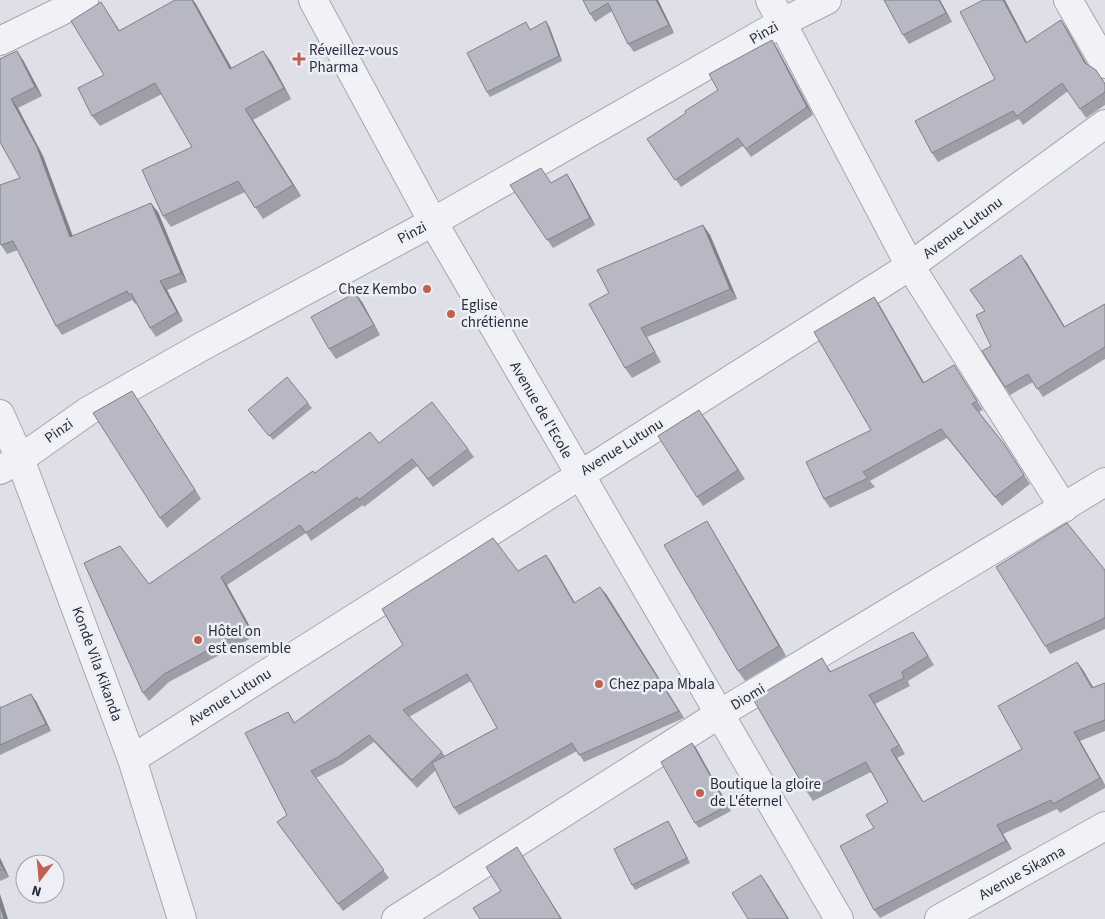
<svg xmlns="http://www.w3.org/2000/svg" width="1105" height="919" viewBox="0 0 1105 919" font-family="'Source Sans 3',sans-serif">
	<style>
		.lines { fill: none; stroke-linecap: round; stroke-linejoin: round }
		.minor-casing { stroke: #a5a6b0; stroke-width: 30 }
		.minor { stroke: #f1f2f6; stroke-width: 28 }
		.wall { fill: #9d9ea8; fill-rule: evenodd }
		.shaded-wall { fill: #808188 }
		.building { fill: #b7b8c3; stroke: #808188 }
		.poi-dot { fill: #bf6351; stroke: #eeeff5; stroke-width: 2 }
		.labels { text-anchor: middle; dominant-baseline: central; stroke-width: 5; stroke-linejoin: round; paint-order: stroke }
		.street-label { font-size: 15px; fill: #2a2b3c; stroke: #eeeff5 }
		.poi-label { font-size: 15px; fill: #2a2b3c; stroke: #eeeff5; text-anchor: start }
	</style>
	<rect width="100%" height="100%" fill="#dfe0e7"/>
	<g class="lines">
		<defs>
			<g id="minor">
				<path d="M313,0L433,222L839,919"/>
				<path d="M770,0L910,266L1064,508"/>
				<path d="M1068,0L1105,64"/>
				<path d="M0,41L84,0"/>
				<path d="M0,414L20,459L132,759L182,919"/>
				<path d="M0,470L20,459L88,411L201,347L433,222L781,23L827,0"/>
				<path d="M132,759L910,266L1105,124"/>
				<path d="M396,919L721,713L1105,482"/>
				<path d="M939,919L1105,826"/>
			</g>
		</defs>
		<use href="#minor" class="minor-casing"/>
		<use href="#minor" class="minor"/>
	</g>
	<g class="wall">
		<path d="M175,0H193L232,68L263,51L271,62L291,99L253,120L301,196L263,219L245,192L171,227L163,216L192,147L162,94L100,126L92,116L104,75L101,2L120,31Z"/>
		<path d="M583,0H658L674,33L634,52L628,44L612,11L595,22L590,14Z"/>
		<path d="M940,0L952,22L909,44L903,35Z"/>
		<path d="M1061,20L1067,29L1087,64L1105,83V105L1086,118L1068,91L1023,125L1019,119L938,162L932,153L995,79L1027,43Z"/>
		<path d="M549,26L562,61L490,97L487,92L531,30Z"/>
		<path d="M777,48L813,115L751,157L743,146L681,187L647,139L686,113Z"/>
		<path d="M0,59L23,60L42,96L18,108L43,156L73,236L158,212L187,282L167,290L183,321L156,337L150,328L136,303L135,304L132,300L62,335L56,326L18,250L7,254L1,245L20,178Z"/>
		<path d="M572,182L595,225L553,248L510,185Z"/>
		<path d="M703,225L710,235L737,299L647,337L661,362L632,378L625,368L609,293Z"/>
		<path d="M1021,255L1027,263L1065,327L1105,304V359L1043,397L1033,382L1010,395L1005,387L991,346Z"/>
		<path d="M355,293L362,302L380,335L336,359L329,349Z"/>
		<path d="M874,297L880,306L924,382L954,365L983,410L979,412L1004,444L1030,484L1002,506L947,438L870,481L875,487L830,508L824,499L871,430Z"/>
		<path d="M138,400L201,499L167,528L160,518Z"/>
		<path d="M308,403L312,408L273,440L248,410Z"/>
		<path d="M706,419L745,479L703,506L697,497Z"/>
		<path d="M379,443L468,449L474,457L433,487L417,466L364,507L363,505L311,541L306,533L227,585L255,636L169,682L149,701L143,693L149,584L315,473Z"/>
		<path d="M713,531L786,656L745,681L738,671Z"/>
		<path d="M551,562L575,603L606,594L684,718L584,762L577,751L459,815L454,808L436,770L417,788L374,742L343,764L316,778L389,878L343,911L282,829L287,815L288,712L295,723L518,571ZM471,681L497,728L445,756L442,752L409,717Z"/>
		<path d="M1105,570V629L1050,654L1045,646Z"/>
		<path d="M919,640L934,665L908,681L910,686L875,704L905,754L897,758L923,802L1022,749L1077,662L1083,670L1093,687L1105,683V731L1080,741L1105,785V788L1060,813L1057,809L1003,834L1012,849L880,918L874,910V828L888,802L871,772L813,801L807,792L828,667L831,672Z"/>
		<path d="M36,701L51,731L0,755V705L1,708Z"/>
		<path d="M696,748L731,811L699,828L695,823Z"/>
		<path d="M668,821L671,826L690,863L635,890L632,885Z"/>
		<path d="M0,858L9,877L0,881Z"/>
	</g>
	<g class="shaded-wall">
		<path d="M192,0H193L196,4L238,80L230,69Z"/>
		<path d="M656,0H658L674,33L669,25Z"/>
		<path d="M939,0H940L952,22L946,13Z"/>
		<path d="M1003,0H1005L1032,52L1026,43Z"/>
		<path d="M1061,20L1067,29L1091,72L1085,63Z"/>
		<path d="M546,21L549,26L562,61L559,56Z"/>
		<path d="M772,40L777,48L813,115L807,107Z"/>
		<path d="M17,51L23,60L42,96L35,87Z"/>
		<path d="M263,51L271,62L291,99L284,88Z"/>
		<path d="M11,99L18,108L43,156L76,246L70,237Z"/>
		<path d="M245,109L253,120L301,196L293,185Z"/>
		<path d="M567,174L572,182L595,225L590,218Z"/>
		<path d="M151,203L158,212L187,282L181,273Z"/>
		<path d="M703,225L710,235L737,299L730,289Z"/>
		<path d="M1021,255L1027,263L1070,336L1064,327Z"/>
		<path d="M160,281L167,290L183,321L177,312Z"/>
		<path d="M355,293L362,302L380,335L374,325Z"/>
		<path d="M874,297L880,306L929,392L923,383Z"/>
		<path d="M132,391L138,400L201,499L195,490Z"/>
		<path d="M707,521L713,531L786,656L779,646Z"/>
		<path d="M546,555L551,562L579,610L574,603Z"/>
		<path d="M221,577L227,585L255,636L249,628Z"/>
		<path d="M600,587L606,594L684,718L679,711Z"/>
		<path d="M1077,662L1083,670L1098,696L1092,688Z"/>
		<path d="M31,694L36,701L51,731L46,724Z"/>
		<path d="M869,695L875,704L905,754L899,745Z"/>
		<path d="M1074,732L1080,741L1105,785L1100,778Z"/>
		<path d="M692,743L696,748L731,811L727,806Z"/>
		<path d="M891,750L897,758L929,811L923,802Z"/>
		<path d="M668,821L671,826L690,863L687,858Z"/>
		<path d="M997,825L1003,834L1012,849L1006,841Z"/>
		<path d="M517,847L523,857L562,919H561Z"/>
		<path d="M0,858L9,877L3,869L0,862Z"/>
		<path d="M761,875L768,885L789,919H788Z"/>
		<path d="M0,894L8,919H4L0,905Z"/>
	</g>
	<g class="building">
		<path d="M175,0H192L230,69L263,51L284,88L245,109L293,185L255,208L238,181L163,216L142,170L192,147L155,83L92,116L78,88L104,75L71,21L101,2L119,31Z"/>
		<path d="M583,0H656L669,25L628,44L608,3L590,14Z"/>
		<path d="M884,0H939L946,13L903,35Z"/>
		<path d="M983,0H1003L1026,43L1061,20L1085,63L1096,70L1105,84V92L1080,109L1062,83L1017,116L1013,111L932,153L915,121L995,79L960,12Z"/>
		<path d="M546,21L559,56L487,92L467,53L526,22L530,30Z"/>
		<path d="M772,40L807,107L746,149L738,138L675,180L647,139L686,113L685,111L718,90L709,74Z"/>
		<path d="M17,51L35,87L11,99L37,147L70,237L151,203L181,273L160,281L177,312L150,328L131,293L129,295L127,291L56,326L13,241L1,245L0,243V185L20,178L0,142V59Z"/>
		<path d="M541,168L551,183L567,174L590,218L547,240L510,185Z"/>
		<path d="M703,225L730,289L641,328L655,352L625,368L589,304L609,293L597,270Z"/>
		<path d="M1021,255L1064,327L1105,304V347L1037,389L1028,374L1005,387L982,351L991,346L976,315L985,311L970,290Z"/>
		<path d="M355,293L374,325L329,349L311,317Z"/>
		<path d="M874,297L923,383L954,365L977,401L972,404L1004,444L1024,475L995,497L941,429L863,472L868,478L824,499L806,462L871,430L814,332Z"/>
		<path d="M287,377L308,403L269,436L248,410Z"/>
		<path d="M132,391L195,490L160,518L93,413Z"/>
		<path d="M432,402L468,449L428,479L412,459L359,500L357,497L306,533L300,525L221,577L249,628L164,674L143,693L84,563L120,546L149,584L313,471L315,473L370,432L379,443Z"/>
		<path d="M699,410L738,470L697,497L658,436Z"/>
		<path d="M707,521L779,646L738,671L664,545Z"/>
		<path d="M1067,523L1105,570V618L1045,646L996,567Z"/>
		<path d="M493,538L518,571L546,555L574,603L600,587L679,711L579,755L572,743L454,808L432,763L497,728L467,674L403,710L442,752L412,780L369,735L338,757L311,771L384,870L338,904L277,822L287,815L245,733L288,712L294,723L403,645L382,609Z"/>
		<path d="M913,632L928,656L902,672L904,678L869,695L899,745L891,750L923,802L1022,749L998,706L1077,662L1092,688L1105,683V720L1074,732L1100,778L1053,804L1051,800L997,825L1006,841L874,910L840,846L874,828L866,815L888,802L866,762L807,792L753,699L822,658L830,672Z"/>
		<path d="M31,694L46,724L0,745V708Z"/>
		<path d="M692,743L727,806L695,823L661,762Z"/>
		<path d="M668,821L687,858L632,885L614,849Z"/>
		<path d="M517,847L561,919H480L473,908L501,891L486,867Z"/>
		<path d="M0,862L3,869L0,870Z"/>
		<path d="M761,875L788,919H748L732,893Z"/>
		<path d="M0,905L4,919H0Z"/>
	</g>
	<g class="poi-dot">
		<path d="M296.5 51.5h5v5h5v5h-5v5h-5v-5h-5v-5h5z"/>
		<circle cx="427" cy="289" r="5"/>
		<circle cx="451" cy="314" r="5"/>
		<circle cx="198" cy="640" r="5"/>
		<circle cx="599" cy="684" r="5"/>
		<circle cx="700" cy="793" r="5"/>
	</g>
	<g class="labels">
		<g class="street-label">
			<text transform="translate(764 33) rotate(-30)">Pinzi</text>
			<text transform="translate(963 228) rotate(-36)">Avenue Lutunu</text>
			<text transform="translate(412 233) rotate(-28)">Pinzi</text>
			<text transform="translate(541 410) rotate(60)">Avenue de l'Ecole</text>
			<text transform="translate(59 431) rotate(-35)">Pinzi</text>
			<text transform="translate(622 447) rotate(-32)">Avenue Lutunu</text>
			<text transform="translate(97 664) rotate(70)">Konde Vila Kikanda</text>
			<text transform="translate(230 697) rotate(-32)">Avenue Lutunu</text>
			<text transform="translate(748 697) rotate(-31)">Diomi</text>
			<text transform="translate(1022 873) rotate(-29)">Avenue Sikama</text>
		</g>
		<g class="poi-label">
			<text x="309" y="50">Réveillez-vous<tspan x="309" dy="17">Pharma</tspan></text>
			<text x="417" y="289" text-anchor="end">Chez Kembo</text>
			<text x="461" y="305">Eglise<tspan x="461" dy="17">chrétienne</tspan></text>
			<text x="208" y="631">Hôtel on<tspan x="208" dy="17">est ensemble</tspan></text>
			<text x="609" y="684">Chez papa Mbala</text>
			<text x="710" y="784">Boutique la gloire<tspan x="710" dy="17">de L'éternel</tspan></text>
		</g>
	</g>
	<g transform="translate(40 879) rotate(196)"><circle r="24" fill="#eeeff5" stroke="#a0a1ab"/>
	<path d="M0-4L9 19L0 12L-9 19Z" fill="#bf6351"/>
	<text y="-8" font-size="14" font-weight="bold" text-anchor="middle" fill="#2a2b3c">N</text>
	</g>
</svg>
